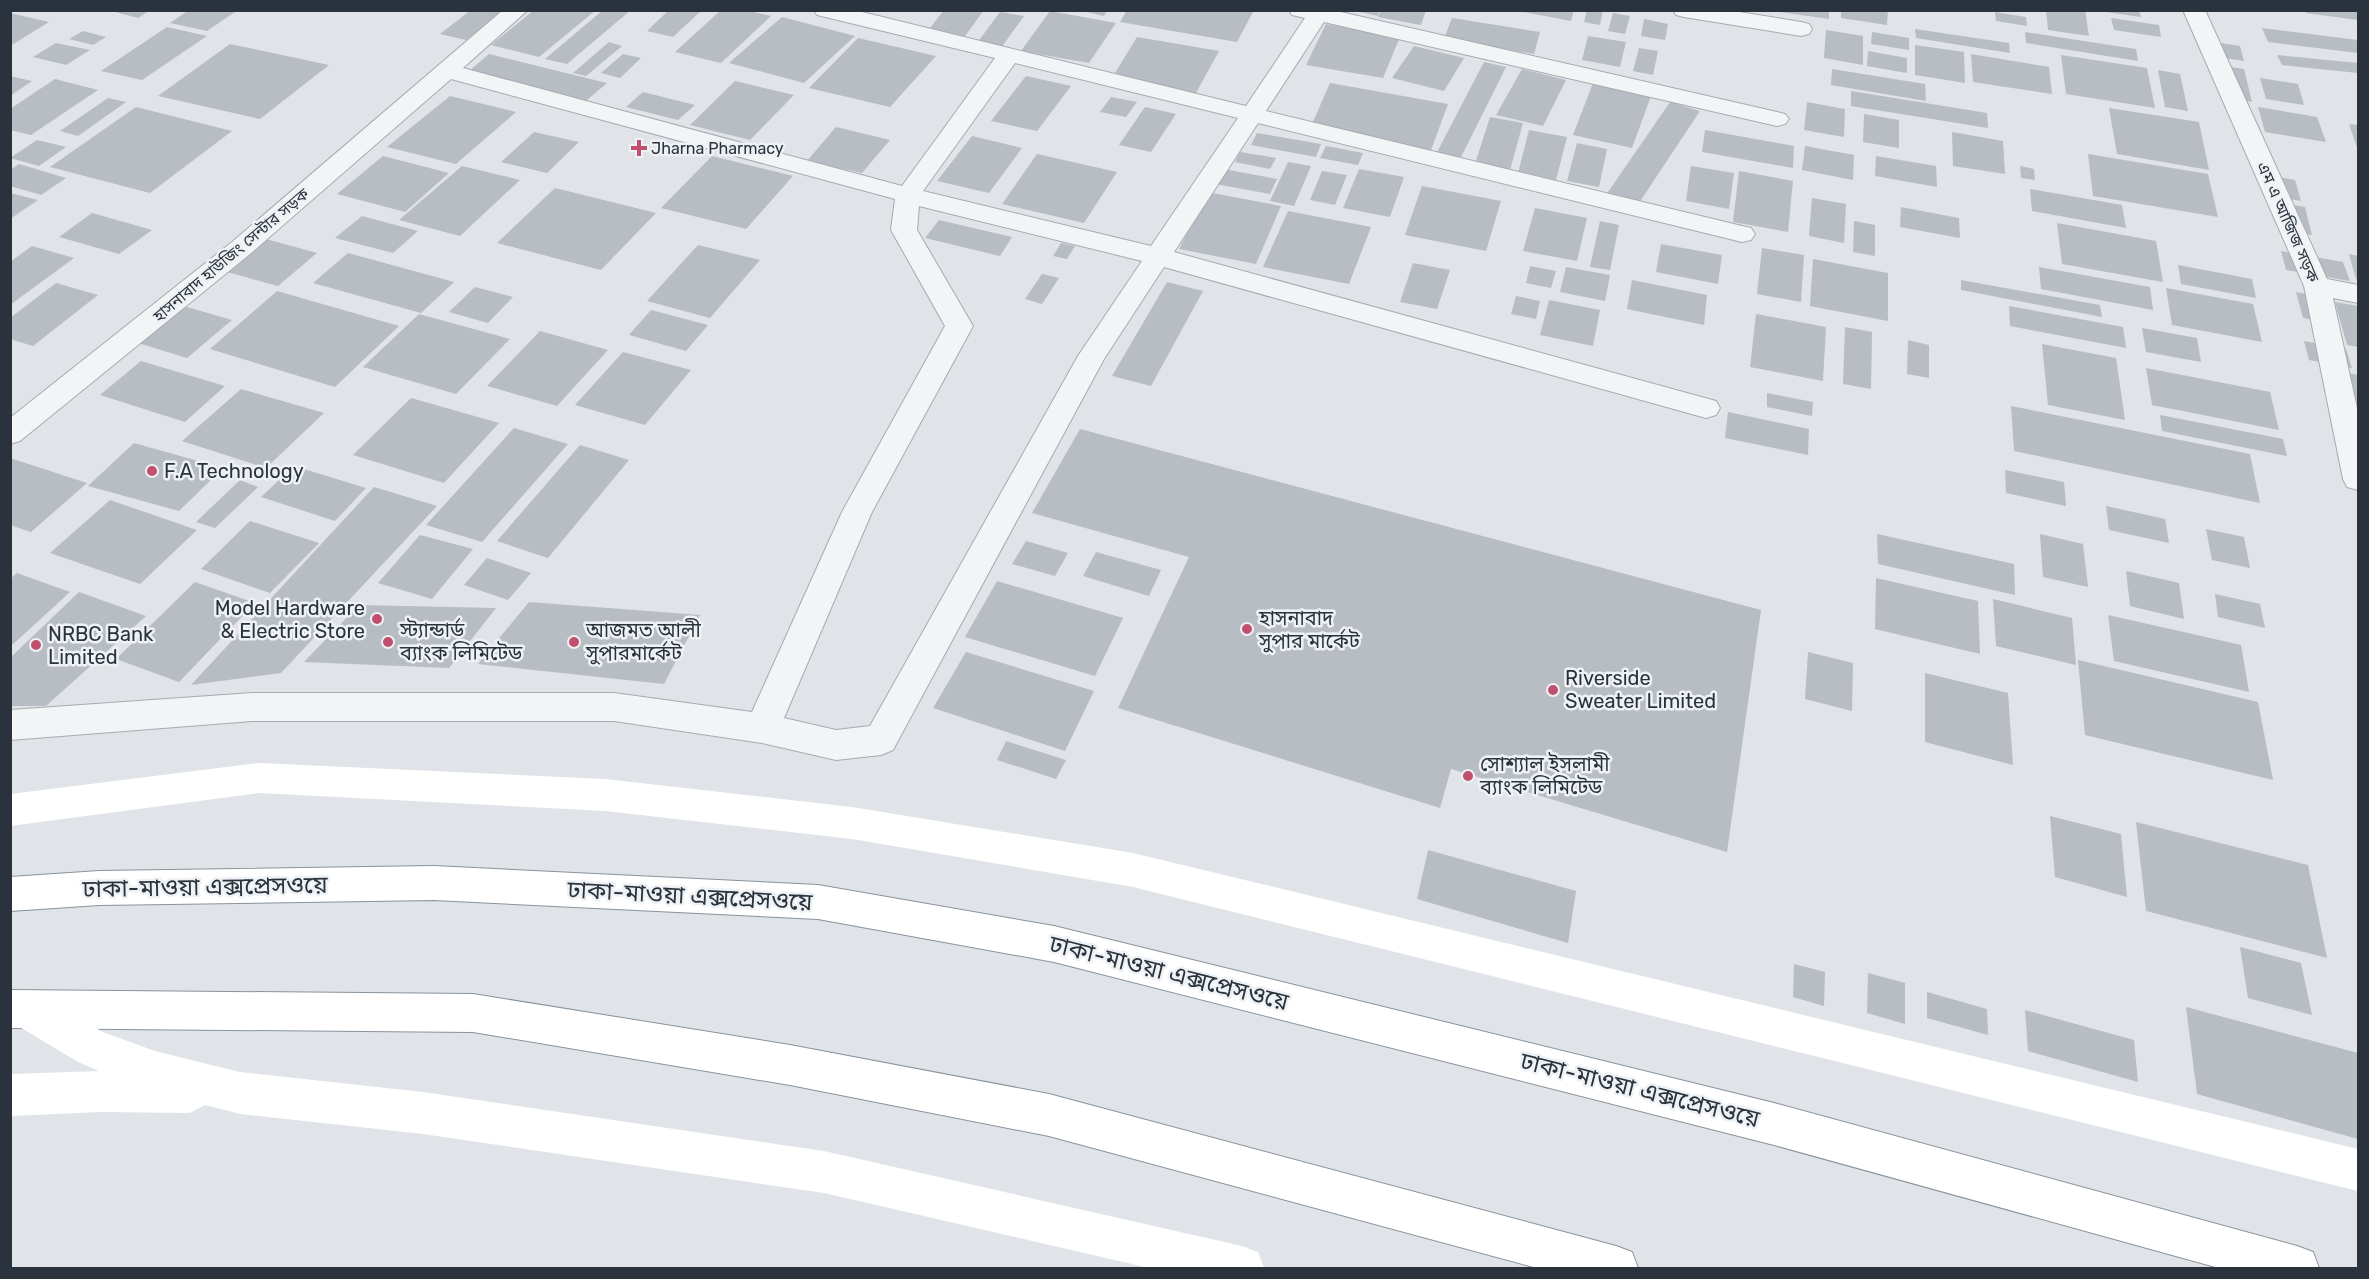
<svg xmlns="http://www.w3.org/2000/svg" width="2369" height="1279" viewBox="0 0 2369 1279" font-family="Rubik,'Noto Sans Bengali',sans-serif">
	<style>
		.building { fill: #b7bdc3 }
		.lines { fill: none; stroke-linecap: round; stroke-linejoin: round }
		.minor-casing { stroke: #a6abb1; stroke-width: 2 }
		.motorway-casing { stroke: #88939c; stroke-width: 2 }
		.minor { fill: #f2f4f6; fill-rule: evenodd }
		.secondary { fill: #fff; fill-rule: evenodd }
		.motorway { fill: #fff; fill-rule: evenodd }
		.poi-dot { fill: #c1506e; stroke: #eff2f5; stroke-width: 2 }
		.labels { text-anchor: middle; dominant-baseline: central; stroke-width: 5; stroke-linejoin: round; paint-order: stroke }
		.far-poi-label { font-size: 16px; fill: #2a333d; stroke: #eff2f5; text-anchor: start }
		.far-street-label { font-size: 16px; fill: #2a333d; stroke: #eff2f5 }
		.poi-label { font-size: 20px; fill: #2a333d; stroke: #eff2f5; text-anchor: start }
		.near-street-label { font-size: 24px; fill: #2a333d; stroke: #eff2f5 }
	</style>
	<rect width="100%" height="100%" fill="#e0e3e7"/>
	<g class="building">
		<path d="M108,10H150L138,18Z"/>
		<path d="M189,10H238L207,31L170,23Z"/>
		<path d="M471,10H505L466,40L440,34Z"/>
		<path d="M534,10H596L539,57L491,45Z"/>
		<path d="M603,10H631L567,64L545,59Z"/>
		<path d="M669,10H702L673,37L647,31Z"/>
		<path d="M721,10H745L771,16L721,63L675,52Z"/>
		<path d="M944,10H984L960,43L923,37Z"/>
		<path d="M1079,10H1107L1104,16Z"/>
		<path d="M1127,10H1254L1237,42L1120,22Z"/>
		<path d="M1351,10H1380L1378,16Z"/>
		<path d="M1381,10H1426L1421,25L1378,17Z"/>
		<path d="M1513,10H1574L1571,21Z"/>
		<path d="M1587,10H1603L1600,25L1584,22Z"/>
		<path d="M1780,10H1829V19L1780,12Z"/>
		<path d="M1841,10H1888L1887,25L1841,18Z"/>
		<path d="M2046,10H2085L2089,36L2048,30Z"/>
		<path d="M2106,10H2139L2141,17L2106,12Z"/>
		<path d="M2305,10H2358V20L2306,13Z"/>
		<path d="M1050,11L1116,23L1089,63L1021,51Z"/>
		<path d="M1000,12L1024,16L1001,48L977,43Z"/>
		<path d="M1995,12L2026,17L2027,26L1996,21Z"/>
		<path d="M10,13L49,22L10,46Z"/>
		<path d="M1613,13L1630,16L1625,34L1608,31Z"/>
		<path d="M782,17L855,36L804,83L729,63Z"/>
		<path d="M1452,18L1540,32L1534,54L1444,39Z"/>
		<path d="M2111,18L2159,25L2161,37L2114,30Z"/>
		<path d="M1644,19L1668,24L1665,40L1641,36Z"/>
		<path d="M1326,24L1400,37L1383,78L1306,65Z"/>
		<path d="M167,27L207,36L142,80L101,71Z"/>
		<path d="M2262,28L2358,40V53L2268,42Z"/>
		<path d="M1915,29L2009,43L2010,53L1916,38Z"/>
		<path d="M1826,30L1863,36V65L1824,58Z"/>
		<path d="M83,31L106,37L93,45L69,39Z"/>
		<path d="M1872,32L1909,38V50L1871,44Z"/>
		<path d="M2025,32L2136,49L2138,61L2026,43Z"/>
		<path d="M1588,36L1626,42L1620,67L1582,60Z"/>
		<path d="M1137,37L1219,51L1196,93L1112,78Z"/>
		<path d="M858,38L936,56L890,107L809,88Z"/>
		<path d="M2201,40L2240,46L2244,61L2205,55Z"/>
		<path d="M609,42L622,46L586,76L573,73Z"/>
		<path d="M56,43L90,50L66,65L33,57Z"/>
		<path d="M230,44L329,65L260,119L158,96Z"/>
		<path d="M1915,45L1964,52L1965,83L1915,75Z"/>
		<path d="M1414,46L1464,58L1444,91L1392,78Z"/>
		<path d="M1639,48L1658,51L1653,75L1633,71Z"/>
		<path d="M1868,51L1907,58V73L1867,66Z"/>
		<path d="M489,54L607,83L586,101L468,72Z"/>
		<path d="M623,54L641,58L620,78L601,73Z"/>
		<path d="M1971,54L2049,67L2052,94L1973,82Z"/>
		<path d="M2061,55L2147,68L2155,108L2066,94Z"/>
		<path d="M2277,55L2358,63V73L2282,65Z"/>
		<path d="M1484,62L1506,67L1459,161L1435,156Z"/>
		<path d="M2212,64L2244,69L2252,102L2220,96Z"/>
		<path d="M1522,69L1566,80L1543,126L1496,115Z"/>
		<path d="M1832,69L1925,84L1926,101L1831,85Z"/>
		<path d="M2158,70L2180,74L2188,111L2165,107Z"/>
		<path d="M10,76L32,81L10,96Z"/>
		<path d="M1026,76L1071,86L1037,131L991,121Z"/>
		<path d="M2260,78L2298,84L2304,105L2266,99Z"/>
		<path d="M55,79L98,90L31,135L10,130V109Z"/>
		<path d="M735,81L794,95L750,140L690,125Z"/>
		<path d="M1330,83L1448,104L1430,153L1309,131Z"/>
		<path d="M1593,83L1651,96L1632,148L1573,135Z"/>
		<path d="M1851,91L1987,113L1988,128L1851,106Z"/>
		<path d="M643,92L695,105L678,120L626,107Z"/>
		<path d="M450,96L516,112L456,164L387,147Z"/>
		<path d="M1111,97L1137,102L1126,117L1100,112Z"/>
		<path d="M108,98L126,102L78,136L60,131Z"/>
		<path d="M1670,102L1700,111L1637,206L1606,195Z"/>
		<path d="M1807,102L1845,109L1844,137L1804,130Z"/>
		<path d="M136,107L232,131L150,193L50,167Z"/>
		<path d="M1145,107L1176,114L1151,152L1119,145Z"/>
		<path d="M2258,107L2317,117L2326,142L2265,132Z"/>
		<path d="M2109,108L2199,122L2209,170L2117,154Z"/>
		<path d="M1864,114L1899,120V148L1863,142Z"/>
		<path d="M1490,117L1523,123L1510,170L1475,164Z"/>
		<path d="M2349,124L2358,125V151Z"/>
		<path d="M836,127L890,140L862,173L807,161Z"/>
		<path d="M1529,130L1567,137L1556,180L1518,173Z"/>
		<path d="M1705,130L1794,146L1793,168L1702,152Z"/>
		<path d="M534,132L579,142L547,173L501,162Z"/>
		<path d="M1952,132L2003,141L2005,174L1953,166Z"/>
		<path d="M1257,133L1321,144L1316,157L1251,145Z"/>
		<path d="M972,136L1022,148L989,193L937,181Z"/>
		<path d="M37,140L66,147L39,166L10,158Z"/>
		<path d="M1577,143L1607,149L1599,187L1567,181Z"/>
		<path d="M1326,146L1363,153L1358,165L1320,158Z"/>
		<path d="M1805,146L1854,155L1853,180L1802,170Z"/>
		<path d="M1240,152L1276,158L1270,169L1235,162Z"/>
		<path d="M1037,154L1117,172L1084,223L1002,204Z"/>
		<path d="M2088,154L2208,174L2218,217L2093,196Z"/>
		<path d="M383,156L449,173L405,212L337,194Z"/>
		<path d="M712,156L793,176L746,229L661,208Z"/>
		<path d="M1876,156L1936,166L1937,187L1875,176Z"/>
		<path d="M1288,162L1311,166L1294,206L1270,201Z"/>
		<path d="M19,164L66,178L41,195L10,186V170Z"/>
		<path d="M462,166L520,180L460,236L399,220Z"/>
		<path d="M1691,166L1734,173L1729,209L1686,201Z"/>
		<path d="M2020,166L2034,169L2035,180L2021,178Z"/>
		<path d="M1218,168L1277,179L1270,194L1210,183Z"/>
		<path d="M1359,169L1404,177L1390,217L1343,208Z"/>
		<path d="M1322,171L1347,175L1335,205L1310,200Z"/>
		<path d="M1739,171L1793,181L1788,232L1733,222Z"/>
		<path d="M2266,175L2295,180L2301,201L2272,196Z"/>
		<path d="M1422,186L1501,201L1486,251L1405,235Z"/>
		<path d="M555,188L656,213L601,270L497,243Z"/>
		<path d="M2030,189L2122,205L2126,228L2032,211Z"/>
		<path d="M1207,192L1281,206L1256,264L1179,249Z"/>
		<path d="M10,193L38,200L10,219Z"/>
		<path d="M1812,198L1846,204L1844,243L1809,236Z"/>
		<path d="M2273,201L2305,207L2312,235L2280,229Z"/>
		<path d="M1901,207L1959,218L1960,238L1900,227Z"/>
		<path d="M1535,208L1587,218L1577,261L1523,251Z"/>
		<path d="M1288,211L1371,227L1349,284L1263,267Z"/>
		<path d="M92,213L152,230L119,254L59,237Z"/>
		<path d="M362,216L418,231L393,253L335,238Z"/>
		<path d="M939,220L1012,237L1000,256L925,238Z"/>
		<path d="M1600,221L1619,225L1610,270L1590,267Z"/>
		<path d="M1854,221L1875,225V256L1853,252Z"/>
		<path d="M2057,223L2156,241L2163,282L2062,264Z"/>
		<path d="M266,239L317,253L278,286L227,272Z"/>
		<path d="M1061,243L1075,246L1067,259L1053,256Z"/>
		<path d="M1661,244L1722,255L1718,284L1656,272Z"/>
		<path d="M698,245L760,260L710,318L647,301Z"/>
		<path d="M32,246L74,258L10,305V262Z"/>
		<path d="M1762,248L1804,255L1801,302L1757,294Z"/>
		<path d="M2281,251L2343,262L2350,281L2286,270Z"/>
		<path d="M348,253L454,282L421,313L313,283Z"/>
		<path d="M2349,254L2358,256V280L2356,279Z"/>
		<path d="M1813,259L1888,273V321L1810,306Z"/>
		<path d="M1413,263L1450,270L1437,309L1400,302Z"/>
		<path d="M2178,265L2252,279L2256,298L2181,284Z"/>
		<path d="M1530,266L1556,271L1551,288L1526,283Z"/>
		<path d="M1566,267L1610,275L1605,301L1560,292Z"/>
		<path d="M2039,267L2150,287L2153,310L2041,289Z"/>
		<path d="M1042,274L1059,278L1042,304L1025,299Z"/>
		<path d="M1632,280L1707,295L1704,325L1627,309Z"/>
		<path d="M1961,280L2100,305L2102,317L1961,290Z"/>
		<path d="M1167,282L1203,291L1151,386L1112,376Z"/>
		<path d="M56,283L98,295L33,346L10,339V318Z"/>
		<path d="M475,287L513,297L488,323L449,312Z"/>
		<path d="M2166,288L2253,304L2262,342L2172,325Z"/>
		<path d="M277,291L399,326L335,387L210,349Z"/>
		<path d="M2296,292L2325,297L2332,323L2303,318Z"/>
		<path d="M1516,296L1540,301L1536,319L1511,314Z"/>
		<path d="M1549,300L1600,310L1593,346L1540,335Z"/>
		<path d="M2335,302L2358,306V347L2347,345Z"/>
		<path d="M180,305L232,320L187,358L135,342Z"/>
		<path d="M2009,306L2123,327L2126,348L2010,326Z"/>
		<path d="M651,310L708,325L686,351L629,335Z"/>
		<path d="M419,314L510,339L456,394L363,367Z"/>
		<path d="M1756,314L1826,327L1823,381L1750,367Z"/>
		<path d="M1845,327L1872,332L1871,389L1843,384Z"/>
		<path d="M2142,328L2197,338L2201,362L2146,352Z"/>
		<path d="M540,331L608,350L557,406L487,386Z"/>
		<path d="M1908,340L1929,345V378L1907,374Z"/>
		<path d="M2304,341L2346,349L2352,368L2309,360Z"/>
		<path d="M2042,344L2116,358L2125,420L2048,405Z"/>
		<path d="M623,352L691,370L645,425L575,405Z"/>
		<path d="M141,361L225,386L185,422L100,395Z"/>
		<path d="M2146,368L2270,392L2279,430L2152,405Z"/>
		<path d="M2326,368L2358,375V401L2334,397Z"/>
		<path d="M241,389L324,413L266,468L182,441Z"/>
		<path d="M1767,393L1813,402L1812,416L1767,407Z"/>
		<path d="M411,398L499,423L444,483L353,455Z"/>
		<path d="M2011,406L2250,454L2260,503L2014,451Z"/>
		<path d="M1728,412L1809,429L1808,455L1725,438Z"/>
		<path d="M2160,415L2283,439L2287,456L2162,431Z"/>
		<path d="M514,428L568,444L482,542L426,525Z"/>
		<path d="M1080,429L1761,610L1727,852L1451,769L1440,808L1118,708L1189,557L1032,513Z"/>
		<path d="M134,443L223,468L179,511L88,486Z"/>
		<path d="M580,445L629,460L548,558L497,541Z"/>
		<path d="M10,458L87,483L31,532L10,525Z"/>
		<path d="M294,466L366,488L335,521L261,497Z"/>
		<path d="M2005,470L2064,482L2066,506L2006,493Z"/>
		<path d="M240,480L258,487L215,528L196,522Z"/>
		<path d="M374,487L437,506L281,673L191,685Z"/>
		<path d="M110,500L197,530L140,584L50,553Z"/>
		<path d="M2106,506L2165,519L2169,543L2109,530Z"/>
		<path d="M250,521L319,543L270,593L201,569Z"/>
		<path d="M2206,529L2244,537L2250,568L2212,560Z"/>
		<path d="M1877,534L2014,564L2015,595L1878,564Z"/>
		<path d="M2040,534L2083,544L2088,587L2043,577Z"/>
		<path d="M420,535L473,549L432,599L378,583Z"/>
		<path d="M1026,541L1068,553L1055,576L1012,564Z"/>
		<path d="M1096,552L1161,570L1149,596L1083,576Z"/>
		<path d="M487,558L531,573L508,600L464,585Z"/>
		<path d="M2126,571L2179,583L2184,619L2130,606Z"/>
		<path d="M17,573L70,592L10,647V579Z"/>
		<path d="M1876,578L1978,601L1980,654L1875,629Z"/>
		<path d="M997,581L1123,618L1095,676L965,637Z"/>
		<path d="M195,582L255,603L179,682L116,659Z"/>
		<path d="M79,592L146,616L46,706H10V658Z"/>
		<path d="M2215,594L2260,604L2265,628L2218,617Z"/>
		<path d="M1993,599L2072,618L2076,665L1996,646Z"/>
		<path d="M529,602L700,615L664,684L478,664Z"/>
		<path d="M359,605L496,608L449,668L304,662Z"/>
		<path d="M2108,615L2241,645L2249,692L2114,661Z"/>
		<path d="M966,652L1094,691L1065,751L933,708Z"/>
		<path d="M1808,652L1853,663L1852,711L1805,699Z"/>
		<path d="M2078,660L2258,702L2273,780L2085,735Z"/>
		<path d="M1925,673L2008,693L2013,765L1925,742Z"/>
		<path d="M1006,741L1066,760L1056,779L997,760Z"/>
		<path d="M2050,816L2121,834L2127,897L2055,877Z"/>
		<path d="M2136,822L2308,865L2327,958L2146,911Z"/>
		<path d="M1428,850L1576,891L1568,943L1417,899Z"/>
		<path d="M2240,947L2301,963L2312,1015L2248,998Z"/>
		<path d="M1794,964L1825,972L1824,1006L1793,997Z"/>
		<path d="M1868,973L1905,983V1024L1867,1013Z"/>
		<path d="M1927,992L1987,1009L1988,1035L1927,1018Z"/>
		<path d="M2186,1007L2358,1053V1139L2197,1094Z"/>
		<path d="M2025,1010L2134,1040L2138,1082L2028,1051Z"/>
	</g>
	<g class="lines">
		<defs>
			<g id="minor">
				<path d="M503,10H528L463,68L902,186L995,58L817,15L814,10H854L1246,106L1305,18L1292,15L1289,10H1332L1777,112L1785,114L1789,119L1785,124L1777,126L1324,22L1266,111L1742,226L1751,228L1755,234L1751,240L1742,242L1258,123L1174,252L1716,401L1720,408L1716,415L1706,418L1164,267L1104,359L893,750L881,755L836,760L762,743L614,721H252L10,740V710L252,693H614L752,712L842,512L945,326L891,230L895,199L451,79L250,254L20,441L10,444V418L232,242ZM1015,63L1238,118L1151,246L923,191ZM919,206L1142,261L1078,356L870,726L836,730L784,718L872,512L973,326L917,230Z"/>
				<path d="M1673,10H1727L1801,22L1809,24L1812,29L1809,34L1801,36L1684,17L1676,15Z"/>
				<path d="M2183,10H2205L2327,279L2358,285V303L2333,298L2358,413V490L2347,487L2343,479L2304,286Z"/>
			</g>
			<g id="motorway">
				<path d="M434,866L818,885L1054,926L1774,1103L2297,1246L2313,1252L2319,1268H2219L1774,1145L1054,962L818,919L434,900L99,905L10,911V877L99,871Z"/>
				<path d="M10,990L473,994L790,1045L1049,1094L1616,1246L1632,1252L1638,1268H1537L1049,1136L790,1085L473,1032L10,1028Z"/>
			</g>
		</defs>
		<use href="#minor" class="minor-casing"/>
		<use href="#motorway" class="motorway-casing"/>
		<use href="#minor" class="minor"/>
		<g class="secondary">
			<path d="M259,763L605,779L852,807L1133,853L2358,1149V1191L1133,887L852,839L605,811L259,793L10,826V794Z"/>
			<path d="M27,990L103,1032L155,1051L240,1072L423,1092L824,1151L1242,1246L1258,1252L1264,1268H1149L824,1193L423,1134L240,1114L205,1105L190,1113L101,1112L10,1116V1074L99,1071L78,1062L13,1023L10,1001L13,995Z"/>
		</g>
		<use href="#motorway" class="motorway"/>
	</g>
	<g class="poi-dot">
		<path d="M636 139h6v6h6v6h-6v6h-6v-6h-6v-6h6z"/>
		<circle cx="152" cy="471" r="6"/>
		<circle cx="377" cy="619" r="6"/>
		<circle cx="1247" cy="629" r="6"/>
		<circle cx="388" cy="642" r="6"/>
		<circle cx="574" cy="642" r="6"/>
		<circle cx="36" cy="645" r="6"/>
		<circle cx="1553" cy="690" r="6"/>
		<circle cx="1468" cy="776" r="6"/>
	</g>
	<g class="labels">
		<g class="far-poi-label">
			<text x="651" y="148">Jharna Pharmacy</text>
		</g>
		<g class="far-street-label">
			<text transform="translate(2288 222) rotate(66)">এম এ আজিজ সড়ক</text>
			<text transform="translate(231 255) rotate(-40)">হাসনাবাদ হাউজিং সেন্টার সড়ক</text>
		</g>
		<g class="poi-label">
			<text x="164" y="471">F.A Technology</text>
			<text x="365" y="608" text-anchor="end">Model Hardware<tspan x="365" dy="23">&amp; Electric Store</tspan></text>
			<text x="1259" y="618">হাসনাবাদ<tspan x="1259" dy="23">সুপার মার্কেট</tspan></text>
			<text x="400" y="630">স্ট্যান্ডার্ড<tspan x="400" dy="23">ব্যাংক লিমিটেড</tspan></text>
			<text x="586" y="630">আজমত আলী<tspan x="586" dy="23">সুপারমার্কেট</tspan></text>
			<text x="48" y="634">NRBC Bank<tspan x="48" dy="23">Limited</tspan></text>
			<text x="1565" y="678">Riverside<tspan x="1565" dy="23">Sweater Limited</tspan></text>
			<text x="1480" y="764">সোশ্যাল ইসলামী<tspan x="1480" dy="23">ব্যাংক লিমিটেড</tspan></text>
		</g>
		<g class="near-street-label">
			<text transform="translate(205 887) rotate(-1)">ঢাকা-মাওয়া এক্সপ্রেসওয়ে</text>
			<text transform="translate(690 896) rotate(3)">ঢাকা-মাওয়া এক্সপ্রেসওয়ে</text>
			<text transform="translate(1169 973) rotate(14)">ঢাকা-মাওয়া এক্সপ্রেসওয়ে</text>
			<text transform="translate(1640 1090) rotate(14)">ঢাকা-মাওয়া এক্সপ্রেসওয়ে</text>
		</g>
	</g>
	<rect width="2369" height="1279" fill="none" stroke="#2a333d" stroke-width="24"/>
</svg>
